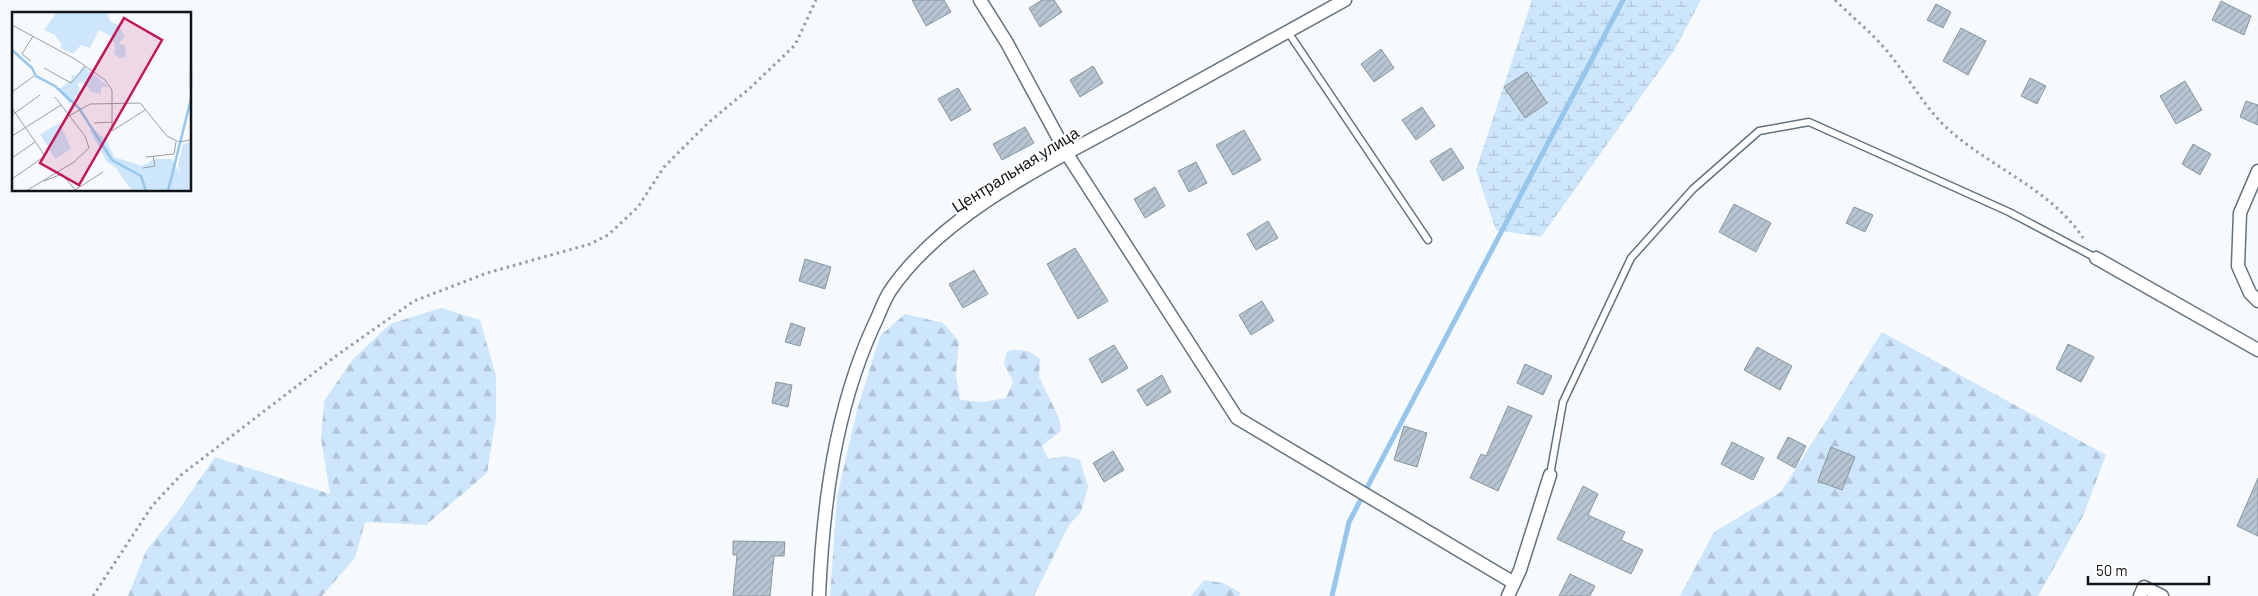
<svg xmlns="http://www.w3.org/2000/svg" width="2258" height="596" viewBox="0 0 2258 596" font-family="Barlow,sans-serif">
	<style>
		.forest { fill: url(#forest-firs) }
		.wetland { fill: url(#wetland-marsh) }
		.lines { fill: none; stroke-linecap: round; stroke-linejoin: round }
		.stream { stroke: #97c6ec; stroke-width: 5 }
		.building { fill: url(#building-hatch); stroke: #8896a2 }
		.service-casing { stroke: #65727d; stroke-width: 9 }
		.minor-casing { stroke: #65727d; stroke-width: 15 }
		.path { stroke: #989c9f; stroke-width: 3; stroke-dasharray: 2.5 4; stroke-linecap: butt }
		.service { stroke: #fff; stroke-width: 6 }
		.minor { stroke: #fff; stroke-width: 12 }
		.labels { text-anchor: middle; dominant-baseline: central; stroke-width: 4.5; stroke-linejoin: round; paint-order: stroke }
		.street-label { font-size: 16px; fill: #101519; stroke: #fff }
		.inset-river { fill: none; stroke: #97c6ec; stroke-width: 2.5 }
		.inset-road { fill: none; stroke: #9b9ea2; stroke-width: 1 }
		.view { fill: #c2185b; fill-opacity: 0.15; stroke: #c2185b; stroke-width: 2.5 }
		.inset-edge { fill: none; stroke: #101519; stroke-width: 2.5 }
	</style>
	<defs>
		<pattern id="forest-firs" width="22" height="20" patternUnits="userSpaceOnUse" patternTransform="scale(1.25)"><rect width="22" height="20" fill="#cde6fb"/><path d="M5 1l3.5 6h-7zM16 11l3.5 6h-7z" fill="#afc4d7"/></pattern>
		<pattern id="wetland-marsh" width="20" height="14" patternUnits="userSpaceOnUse" patternTransform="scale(1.25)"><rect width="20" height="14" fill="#cde6fb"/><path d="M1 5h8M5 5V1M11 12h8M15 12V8" fill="none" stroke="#afc4d7"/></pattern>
		<pattern id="building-hatch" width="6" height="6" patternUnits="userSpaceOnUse" patternTransform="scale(1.25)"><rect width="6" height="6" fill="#b6c5d2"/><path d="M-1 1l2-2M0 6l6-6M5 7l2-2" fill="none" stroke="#9ba8b4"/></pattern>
	</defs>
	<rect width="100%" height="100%" fill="#f7fafd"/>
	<g class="forest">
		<path d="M441,308L480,320L496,376V418L487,473L426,525L365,522L355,558L322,596H128L146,551L178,511L215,457L330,494L321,439L324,401L353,359L390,324Z"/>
		<path d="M905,314L943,323L959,341L956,375L960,400L983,402L1006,398L1013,382L1004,364L1007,351C1021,349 1029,349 1040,359L1039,377L1059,418L1061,431L1042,446L1048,459L1066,456L1080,460L1088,487L1081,512L1069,525L1034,596H830L837,497L857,410L880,336Z"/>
		<path d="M1882,332L2106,455L2083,516L2038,596H1680L1714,532L1781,492Z"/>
		<path d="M1204,580L1223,583L1241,593L1239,596H1191Z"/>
	</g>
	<path class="wetland" d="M1532,0H1701L1675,49L1541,237L1496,230L1476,170Z"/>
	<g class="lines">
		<path class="stream" d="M1332,596L1349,522L1623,0"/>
	</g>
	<g class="building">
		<path d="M912,0H944L951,12L926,26Z"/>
		<path d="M1042,0H1054L1062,12L1040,27L1029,8Z"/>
		<path d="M2221,1L2251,16L2244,35L2212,20Z"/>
		<path d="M1936,4L1951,12L1943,28L1927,20Z"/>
		<path d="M1961,28L1986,41L1968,75L1943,61Z"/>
		<path d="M1381,49L1394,68L1374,82L1361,64Z"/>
		<path d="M1093,66L1103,83L1080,97L1070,80Z"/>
		<path d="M1527,72L1547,103L1525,118L1504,87Z"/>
		<path d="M2030,78L2046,86L2037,104L2021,96Z"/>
		<path d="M2185,81L2202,110L2176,124L2160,96Z"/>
		<path d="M958,88L971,110L951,121L938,99Z"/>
		<path d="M2246,101L2258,105V125L2240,117Z"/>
		<path d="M1422,107L1435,126L1416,140L1402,120Z"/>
		<path d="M1025,127L1034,143L1002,160L993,144Z"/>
		<path d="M1244,130L1261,160L1233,175L1216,145Z"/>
		<path d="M2193,144L2211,154L2200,175L2182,164Z"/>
		<path d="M1451,148L1464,168L1443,181L1430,161Z"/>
		<path d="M1196,162L1207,183L1189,192L1178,171Z"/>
		<path d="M1155,187L1165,206L1145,218L1134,199Z"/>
		<path d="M1734,204L1771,223L1756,252L1719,232Z"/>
		<path d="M1854,207L1873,215L1865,232L1846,223Z"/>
		<path d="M1268,221L1278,238L1256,250L1247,234Z"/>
		<path d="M1075,248L1108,301L1078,319L1047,264Z"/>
		<path d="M805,259L831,267L825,289L799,281Z"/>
		<path d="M974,270L988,294L963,308L949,284Z"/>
		<path d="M1262,301L1274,321L1251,335L1239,315Z"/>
		<path d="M791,323L805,328L800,346L785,342Z"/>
		<path d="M2068,344L2094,357L2081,382L2056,369Z"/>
		<path d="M1114,345L1128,368L1102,383L1089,359Z"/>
		<path d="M1757,347L1792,366L1780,390L1744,370Z"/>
		<path d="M1525,364L1552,376L1543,395L1517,383Z"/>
		<path d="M1162,375L1171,392L1147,406L1137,390Z"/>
		<path d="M776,382L792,385L788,407L772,403Z"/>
		<path d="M1508,406L1532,416L1498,491L1470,478L1481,454L1486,456Z"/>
		<path d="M1404,426L1427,433L1417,467L1394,460Z"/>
		<path d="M1788,437L1806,446L1795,468L1777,458Z"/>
		<path d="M1732,442L1764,458L1753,480L1721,464Z"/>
		<path d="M1831,447L1855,457L1842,490L1818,481Z"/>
		<path d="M1113,451L1124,470L1104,482L1093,463Z"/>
		<path d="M2258,478V536L2237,526Z"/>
		<path d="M1583,486L1598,494L1588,515L1625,532L1621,540L1643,550L1631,574L1557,539Z"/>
		<path d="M733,541L785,542L784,556H774L770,596H733L737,555H733Z"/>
		<path d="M1570,574L1595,586L1590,596H1559Z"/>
	</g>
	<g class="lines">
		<defs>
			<g id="service">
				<path d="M1288,32L1428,240"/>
				<path d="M1550,475L1563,402L1631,258L1693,189L1759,131L1809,122L2009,212L2096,258"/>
			</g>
			<g id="minor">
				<path d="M980,0L1007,43L1067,154L1237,418L1514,583"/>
				<path d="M2258,171L2240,213L2238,266L2250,293L2258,301"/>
				<path d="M2096,258L2258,350"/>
				<path d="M819,596C823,504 835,411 873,327C879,315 883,302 890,291C942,214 1049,163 1130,119C1202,79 1274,40 1345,0"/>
				<path d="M1508,596L1520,570L1550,475"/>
				<path d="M2140,596L2144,587L2162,596"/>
			</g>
		</defs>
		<use href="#service" class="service-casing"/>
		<use href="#minor" class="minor-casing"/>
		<g class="path">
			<path d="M1835,0C1852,17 1872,33 1887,51C1908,76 1923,106 1948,129C1991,168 2051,189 2083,238"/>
			<path d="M93,596L152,506L181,475L336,356L414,301L487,273L590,244L608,235L638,207L664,167L708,123L750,88L795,45L816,0"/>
		</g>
		<use href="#service" class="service"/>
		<use href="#minor" class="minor"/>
	</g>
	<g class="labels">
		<g class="street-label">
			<text transform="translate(1015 169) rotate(-32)">Центральная улица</text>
		</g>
	</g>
	<g transform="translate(12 12)">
		<rect width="179" height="179" fill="#f7fafd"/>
		<path d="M179,130V179H163L168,162L166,154L171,132Z" fill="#cde6fb"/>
		<path d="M45,0H96L97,8L107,14L113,25L107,31L113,34L114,45L108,46L102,42L103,33L99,24L87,18L78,36L69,33L61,42L48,36L50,33L43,23L32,18ZM71,54L97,75H89V82L79,80L72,70L66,71L69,84H63V91H57L46,78L59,68L60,63L64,64ZM48,111L59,137L43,147L28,122Z" fill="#cde6fb"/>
		<path d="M80,116L94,127L102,145L130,154L142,147H160L168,162L163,179H120L104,156L95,150L78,119Z" fill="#cde6fb"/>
		<path class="inset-river" d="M0,38L20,56L24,64L43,74L67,96L100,148L129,164L134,179M179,56V76M156,179L179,87"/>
		<path class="inset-road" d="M0,13L63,47L93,68L100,78V119M19,49L10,42L21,24M32,56L59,71L74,54M0,80L22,64M0,96L33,144L0,167M0,103L28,83M57,104L78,92L128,91L155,124L167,130L179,128M82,111L101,110M100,119L133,98M0,124L49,93M134,145L162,142L164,130M0,146L23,130M131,156L143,154L141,144M32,169L50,162L64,179M63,178L91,160M14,179L62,150L77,136L73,124L43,85"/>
		<path class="view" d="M112,6L150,28L67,173L28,151Z"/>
		<rect width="179" height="179" class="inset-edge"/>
	</g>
	<path d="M2088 576v8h121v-8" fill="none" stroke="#101519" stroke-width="2.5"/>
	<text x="2096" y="576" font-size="15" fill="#101519" stroke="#ffffff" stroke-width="4" paint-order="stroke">50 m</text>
</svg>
